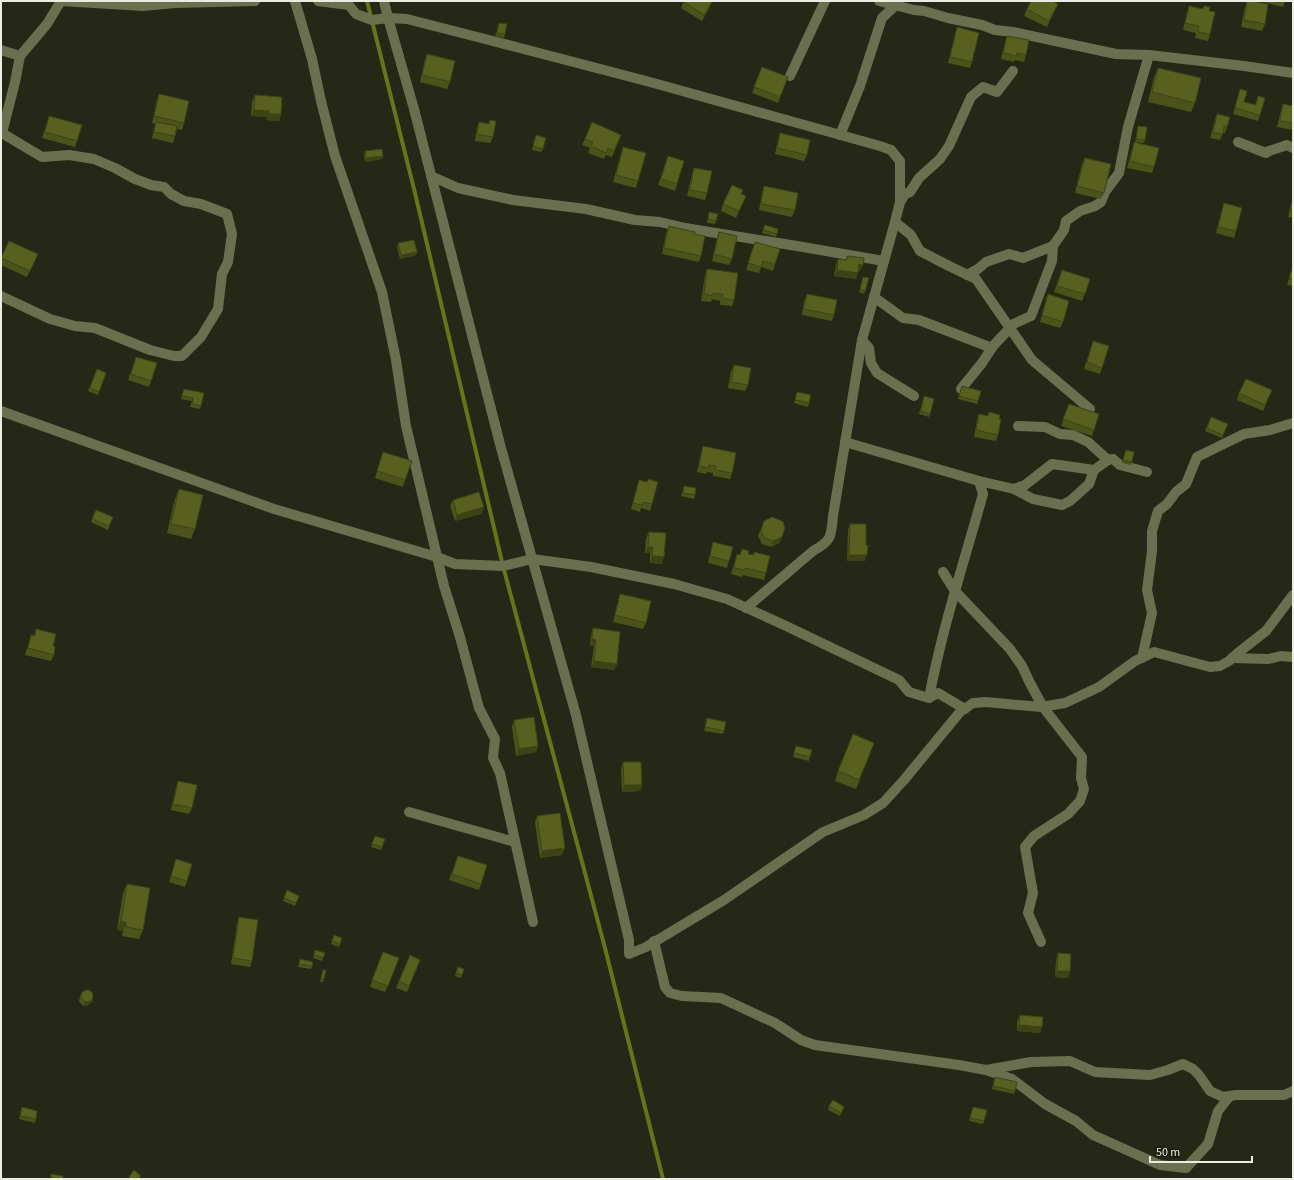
<svg xmlns="http://www.w3.org/2000/svg" width="1294" height="1180" viewBox="0 0 1294 1180" font-family="'Source Sans 3',sans-serif">
	<style>
		.lines { fill: none; stroke-linecap: round; stroke-linejoin: round }
		.stream { stroke: #697419; stroke-width: 4 }
		.minor { stroke: #6a704f; stroke-width: 10 }
		.wall { fill: #4b531a }
		.shaded-wall { fill: #3d4315 }
		.building { fill: #57601e; stroke: #3d4315 }
	</style>
	<rect width="100%" height="100%" fill="#252816"/>
	<g class="lines">
		<path class="stream" d="M367,1L415,193L503,566L605,948L663,1179"/>
		<g class="minor">
			<path d="M295,1L312,59L321,101L335,156L382,292L396,360L406,426L444,586L460,637L479,708L495,739L493,758L500,773L533,922"/>
			<path d="M318,1L349,5L356,14L372,20L388,18L414,109L501,448L576,715L629,940V954L646,947L724,900L823,832L864,815L883,803L904,780L960,712L973,703L986,702L1041,707L1065,703L1099,687L1135,661L1154,652L1210,667L1220,666L1229,661L1239,652L1266,631L1293,595"/>
			<path d="M384,1L388,18L407,19L489,40L650,82L880,146L891,150L900,161V202L895,222L911,235L920,251L949,266L976,279L1032,360L1090,409"/>
			<path d="M879,1L914,10L924,11L948,18L982,25L995,30L1013,32L1116,54L1149,55L1244,66L1293,73"/>
			<path d="M1,50L20,56L15,82L2,133L42,157L69,155L94,159L115,168L135,179L151,185L164,187L171,194L184,201L201,204L227,214L232,234L228,262L222,274L218,309L201,337L182,356H174L150,350L95,328L75,326L50,319L1,296"/>
			<path d="M20,56L47,24L61,1L143,6L175,3L255,1"/>
			<path d="M790,76L825,1"/>
			<path d="M840,135L860,86L882,18L896,5L898,1"/>
			<path d="M1238,142L1266,153L1269,151L1287,145L1293,148"/>
			<path d="M431,176L458,188L513,200L586,209L635,220L660,222L685,228L797,246L884,261"/>
			<path d="M900,202L905,194L910,192L919,178L940,159L949,146L971,97L983,87L997,92L1013,71"/>
			<path d="M967,275L978,269L986,262L1009,254L1023,258L1053,246"/>
			<path d="M874,297L903,318L919,320L992,348"/>
			<path d="M1009,326L1031,316L1052,261L1053,246L1064,230L1066,221L1080,211L1095,206L1101,202L1105,192L1119,173L1128,127L1149,55"/>
			<path d="M862,340L869,348L871,363L877,373L914,396"/>
			<path d="M961,389L982,363L993,346L1010,328"/>
			<path d="M1,411L274,509L437,557L455,564L503,566L532,559L591,567L674,584L727,599L784,625L899,680L909,692L929,698L938,693L965,709"/>
			<path d="M1018,426L1045,427L1060,434L1073,435L1088,442L1108,460"/>
			<path d="M845,442L979,481L1014,489L1025,485L1052,464L1094,470L1108,460L1113,459L1120,465L1147,472"/>
			<path d="M1014,489L1033,499L1062,505L1070,501L1089,484L1094,470"/>
			<path d="M943,572L955,591L1010,649L1022,666L1030,683L1043,707L1082,757L1081,778L1084,789L1080,801L1068,814L1034,836L1025,847L1033,893L1028,913L1041,942"/>
			<path d="M746,608L813,551C832,540 831,537 833,516L862,340L895,222"/>
			<path d="M1142,658L1152,613L1147,590L1152,551V531L1158,511L1167,504L1176,492L1186,484L1197,457L1244,434L1270,430L1293,423"/>
			<path d="M1232,658L1268,659L1281,656L1293,657"/>
			<path d="M929,698C942,629 964,562 983,494L979,481"/>
			<path d="M409,812L515,842"/>
			<path d="M654,941L665,987L670,993L682,996L721,998L775,1023L801,1040L815,1045L959,1065L986,1070L1012,1079L1045,1104L1076,1121L1093,1135L1160,1165L1186,1168L1208,1144L1218,1111L1230,1096"/>
			<path d="M986,1070L1031,1062L1070,1061L1095,1072L1150,1075L1168,1070L1183,1064L1193,1069L1199,1075L1210,1091L1223,1097L1236,1095H1284L1293,1091"/>
		</g>
	</g>
	<g class="wall">
		<path d="M684,1L709,9L702,21L681,8Z"/>
		<path d="M1247,1L1265,24L1262,31L1241,27L1245,7Z"/>
		<path d="M1263,1H1285L1283,7L1263,2Z"/>
		<path d="M1058,4L1055,10L1047,27L1024,16L1027,9Z"/>
		<path d="M1189,6L1202,9L1204,6L1209,11L1210,34L1208,41L1195,38L1196,33L1183,30L1187,13Z"/>
		<path d="M499,23L505,34L504,38L495,36Z"/>
		<path d="M957,27L972,62L970,68L948,63L955,34Z"/>
		<path d="M1007,36L1026,55L1024,62L1015,60L1014,62L1001,59L1005,42Z"/>
		<path d="M427,54L450,82L447,89L420,82L425,60Z"/>
		<path d="M762,67L788,77L778,103L752,93Z"/>
		<path d="M1158,68L1195,103L1191,112L1148,102L1154,77Z"/>
		<path d="M1240,89L1244,102L1255,105L1258,96L1260,115L1258,121L1233,114Z"/>
		<path d="M159,94L184,123L182,130L177,129L173,143L152,138L155,124L152,123L157,100Z"/>
		<path d="M255,95L281,114L279,121L266,120L267,117L251,116L252,102Z"/>
		<path d="M1283,104L1293,106V130L1277,127L1281,110Z"/>
		<path d="M1217,114L1227,127L1225,133H1223L1220,140L1210,138L1215,120Z"/>
		<path d="M49,116L77,141L75,147L42,138Z"/>
		<path d="M490,120L493,137L490,143L475,141L477,128L479,122L488,124Z"/>
		<path d="M1138,126L1145,140L1144,143L1135,142Z"/>
		<path d="M780,133L807,155L804,161L775,154L778,140Z"/>
		<path d="M536,135L543,149L541,152L532,150Z"/>
		<path d="M621,135L612,157L606,155L604,159L588,153L590,148L582,145L585,139Z"/>
		<path d="M1134,142L1154,167L1152,173L1127,168L1132,149Z"/>
		<path d="M623,147L638,181L636,188L613,182Z"/>
		<path d="M365,151L383,156L382,159L365,162L364,154Z"/>
		<path d="M668,156L677,184L675,191L658,185Z"/>
		<path d="M1085,158L1104,193L1101,199L1075,193L1082,164Z"/>
		<path d="M694,168L707,193L705,200L687,196L692,174Z"/>
		<path d="M764,186L795,210L792,217L759,210L762,193Z"/>
		<path d="M741,194L746,196L736,218L721,211L723,204Z"/>
		<path d="M1293,196V218L1288,217Z"/>
		<path d="M1224,203L1236,231L1234,238L1216,233L1222,210Z"/>
		<path d="M709,212L716,221L715,224L707,223Z"/>
		<path d="M765,225L778,229L776,237L762,233Z"/>
		<path d="M669,226L694,234L701,256L699,262L662,254L666,233Z"/>
		<path d="M719,232L732,259L729,265L712,261L717,238Z"/>
		<path d="M755,242L775,264L773,271L761,267L759,273L746,270Z"/>
		<path d="M398,243L417,252L416,255L400,259L397,246Z"/>
		<path d="M847,256L863,265L860,271H858L856,279L834,276L836,265L838,259L846,260Z"/>
		<path d="M1,257L35,260L27,277L1,265Z"/>
		<path d="M1293,266V286L1287,285Z"/>
		<path d="M707,269L734,300L732,306L720,305V301L712,299L711,302L701,301L705,275Z"/>
		<path d="M1062,270L1090,279L1082,301L1054,292Z"/>
		<path d="M863,277L865,291L864,294L859,292Z"/>
		<path d="M807,294L834,315L832,321L802,315L804,301Z"/>
		<path d="M1048,294L1063,322L1060,328L1040,322Z"/>
		<path d="M1091,347L1102,368L1100,374L1084,369Z"/>
		<path d="M136,357L157,363L149,387L128,380Z"/>
		<path d="M734,365L748,385L745,391L728,388L731,371Z"/>
		<path d="M97,369L106,373L98,395L88,391Z"/>
		<path d="M962,386L981,391L977,404L958,399Z"/>
		<path d="M184,389L201,406L200,409L190,407L192,401L181,399Z"/>
		<path d="M1272,390L1263,411L1237,400L1239,393Z"/>
		<path d="M797,392L809,403L808,407L794,403Z"/>
		<path d="M924,396L930,414L929,417L919,414Z"/>
		<path d="M1069,404L1099,414L1092,436L1061,426Z"/>
		<path d="M989,412L999,419L998,435L996,441L974,437L977,420L979,414L988,416Z"/>
		<path d="M1211,417L1228,424L1222,438L1205,431Z"/>
		<path d="M703,446L732,473L730,479L713,476V473L707,472L706,474L697,472L701,453Z"/>
		<path d="M1126,450L1132,462L1131,465L1122,463Z"/>
		<path d="M383,452L405,480L403,487L375,478Z"/>
		<path d="M639,480L652,504L650,511L641,508L640,512L631,509Z"/>
		<path d="M684,486L695,495L694,499L681,496Z"/>
		<path d="M179,489L195,529L191,539L167,533L175,499Z"/>
		<path d="M453,500L484,507L481,514L455,521L450,506Z"/>
		<path d="M113,517L108,530L91,522L92,519Z"/>
		<path d="M764,521L779,543L771,547L762,544L758,536Z"/>
		<path d="M850,524L865,561H847L848,530Z"/>
		<path d="M649,532L662,564L650,563V553H645L646,538Z"/>
		<path d="M713,542L729,561L727,568L708,563L711,549Z"/>
		<path d="M742,549L748,554L766,573L764,580L743,575L742,577L731,574L737,554L740,555Z"/>
		<path d="M620,594L646,623L643,629L613,622L618,601Z"/>
		<path d="M593,628L617,664L614,670L591,667L594,646H590L591,635Z"/>
		<path d="M36,629L53,646L54,655L51,661L25,655L31,635L34,636Z"/>
		<path d="M707,718L724,731L723,734L704,731Z"/>
		<path d="M514,720L538,746L536,752L516,756L512,727Z"/>
		<path d="M796,746L810,757L809,761L793,757Z"/>
		<path d="M871,752L856,789L835,781L838,771Z"/>
		<path d="M623,762L642,785L640,791L622,792L621,769Z"/>
		<path d="M178,781L192,808L189,814L171,810L176,788Z"/>
		<path d="M537,816L565,848L562,855L540,858L535,822Z"/>
		<path d="M375,836L385,839L381,850L371,847Z"/>
		<path d="M458,856L487,865L479,890L449,880Z"/>
		<path d="M176,859L187,881L185,887L169,882Z"/>
		<path d="M127,884L143,930L139,939L122,936L123,931L117,930L123,893Z"/>
		<path d="M287,890L299,896L295,906L283,901Z"/>
		<path d="M239,917L252,961L250,967L231,964L237,924Z"/>
		<path d="M334,935L340,944L339,947L331,944Z"/>
		<path d="M315,950L325,953L322,961L313,958Z"/>
		<path d="M383,952L399,958L385,992L370,987Z"/>
		<path d="M1058,953L1068,978L1055,977L1056,960Z"/>
		<path d="M300,959L312,966L311,969L298,967Z"/>
		<path d="M418,966L407,992L396,988L399,981Z"/>
		<path d="M458,967L464,969L461,978L455,976Z"/>
		<path d="M323,970L324,979L323,982H320Z"/>
		<path d="M81,993L93,999L92,1002L87,1006H83L79,1001Z"/>
		<path d="M1020,1015L1042,1027L1040,1033L1017,1031V1022Z"/>
		<path d="M995,1077L1015,1091L1014,1094L992,1089Z"/>
		<path d="M829,1106L844,1107L840,1116L828,1110Z"/>
		<path d="M22,1107L36,1119L35,1123L19,1119Z"/>
		<path d="M973,1107L984,1121L983,1124L969,1121Z"/>
	</g>
	<g class="shaded-wall">
		<path d="M712,2L709,9L702,21L704,15Z"/>
		<path d="M1058,4L1055,10L1047,27L1049,21Z"/>
		<path d="M254,110L269,111L267,117L251,116Z"/>
		<path d="M269,114H281L279,121L266,120Z"/>
		<path d="M383,156L382,159L365,162L366,158Z"/>
		<path d="M417,252L416,255L400,259L401,255Z"/>
		<path d="M859,264L863,265L860,271H857Z"/>
		<path d="M837,270L858,273L856,279L834,276Z"/>
		<path d="M484,507L481,514L455,521L457,515Z"/>
		<path d="M782,537L779,543L771,547L773,541Z"/>
		<path d="M648,547H653L650,553H645Z"/>
		<path d="M849,555H867L865,561H847Z"/>
		<path d="M652,556L664,557L662,564L650,563Z"/>
		<path d="M592,639L596,640L594,646H590Z"/>
		<path d="M594,661L617,664L614,670L591,667Z"/>
		<path d="M538,746L536,752L516,756L519,749Z"/>
		<path d="M624,785H642L640,791L622,792Z"/>
		<path d="M565,848L562,855L540,858L542,851Z"/>
		<path d="M121,921L126,922L123,931L117,930Z"/>
		<path d="M1057,971H1070L1068,978L1055,977Z"/>
		<path d="M93,999L92,1002L87,1006H83L84,1002Z"/>
		<path d="M1019,1025L1042,1027L1040,1033L1017,1031Z"/>
	</g>
	<g class="building">
		<path d="M684,1H709L712,2L704,15L684,2Z"/>
		<path d="M1031,1H1052L1058,4L1049,21L1027,9Z"/>
		<path d="M1247,1H1251L1268,4L1265,24L1244,20Z"/>
		<path d="M1189,6L1203,9L1204,6L1210,7L1209,11L1215,12L1210,34L1198,32L1199,26L1185,23Z"/>
		<path d="M499,23L507,24L505,34L497,33Z"/>
		<path d="M957,27L979,33L972,62L950,57Z"/>
		<path d="M1007,36L1029,40L1026,55L1017,53V56L1003,53Z"/>
		<path d="M427,54L455,61L450,82L422,75Z"/>
		<path d="M762,67L788,77L780,97L754,87Z"/>
		<path d="M1158,68L1201,78L1195,103L1152,92Z"/>
		<path d="M1240,89L1247,91L1244,102L1256,105L1258,96L1265,98L1260,115L1235,108Z"/>
		<path d="M159,94L189,101L184,123L154,116Z"/>
		<path d="M255,95L282,97L281,114H269V111L254,110Z"/>
		<path d="M1283,104L1293,106V123L1280,121Z"/>
		<path d="M1217,114L1230,117L1227,127L1224,126L1223,134L1213,132Z"/>
		<path d="M49,116L82,125L77,141L45,132Z"/>
		<path d="M490,120L496,121L493,137L477,134L479,122L489,124Z"/>
		<path d="M156,122L177,126L175,136L154,132Z"/>
		<path d="M592,122L621,135L614,151L608,148L606,153L591,146L593,142L585,139Z"/>
		<path d="M1138,126L1147,127L1145,140L1136,139Z"/>
		<path d="M780,133L810,140L807,155L777,148Z"/>
		<path d="M536,135L546,138L543,149L533,146Z"/>
		<path d="M1134,142L1159,148L1154,167L1130,161Z"/>
		<path d="M623,147L646,153L638,181L616,175Z"/>
		<path d="M382,149L383,156L366,158L365,151Z"/>
		<path d="M668,156L684,161L677,184L661,179Z"/>
		<path d="M1085,158L1111,164L1104,193L1077,186Z"/>
		<path d="M694,168L712,171L707,193L690,190Z"/>
		<path d="M732,185L743,190L741,194L746,196L739,211L723,204Z"/>
		<path d="M764,186L798,193L795,210L761,204Z"/>
		<path d="M1293,198V211L1290,210Z"/>
		<path d="M1224,203L1242,208L1236,231L1218,227Z"/>
		<path d="M709,212L718,214L716,221L708,219Z"/>
		<path d="M765,225L778,229L777,234L763,230Z"/>
		<path d="M669,226L695,232L694,234L705,236L701,256L664,248Z"/>
		<path d="M719,232L737,236L732,259L714,254Z"/>
		<path d="M414,240L417,252L401,255L398,243Z"/>
		<path d="M9,241L38,254L30,271L1,258Z"/>
		<path d="M755,242L780,249L775,264L763,261L761,267L748,263Z"/>
		<path d="M847,256L864,258L863,265L859,264L858,273L837,270L838,259L847,260Z"/>
		<path d="M1293,266V279L1289,278Z"/>
		<path d="M707,269L738,273L734,300L722,298L723,294L713,293V296L704,294Z"/>
		<path d="M1062,270L1090,279L1085,294L1057,286Z"/>
		<path d="M863,277L869,278L865,291L860,289Z"/>
		<path d="M807,294L837,300L834,315L804,309Z"/>
		<path d="M1048,294L1069,301L1063,322L1042,315Z"/>
		<path d="M1093,341L1109,346L1102,368L1087,362Z"/>
		<path d="M136,357L157,363L151,381L131,374Z"/>
		<path d="M734,365L751,368L748,385L731,382Z"/>
		<path d="M97,369L106,373L99,392L90,388Z"/>
		<path d="M1246,379L1272,390L1265,405L1239,393Z"/>
		<path d="M962,386L981,391L978,401L959,396Z"/>
		<path d="M184,389L204,393L201,406L192,404L193,398L182,396Z"/>
		<path d="M797,392L811,395L809,403L795,400Z"/>
		<path d="M924,396L934,399L930,414L921,411Z"/>
		<path d="M1069,404L1099,414L1094,430L1063,419Z"/>
		<path d="M989,412L1000,415L999,419H1001L998,435L976,430L979,414L988,416Z"/>
		<path d="M1211,417L1228,424L1223,435L1207,428Z"/>
		<path d="M703,446L736,453L732,473L715,470L716,466L709,465L708,468L699,466Z"/>
		<path d="M1126,450L1134,452L1132,462L1123,460Z"/>
		<path d="M383,452L412,461L405,480L377,471Z"/>
		<path d="M648,479L658,482L652,504L643,502L642,505L633,503L639,480L647,482Z"/>
		<path d="M684,486L696,488L695,495L683,493Z"/>
		<path d="M179,489L203,495L195,529L171,524Z"/>
		<path d="M479,492L484,507L457,515L453,500Z"/>
		<path d="M96,510L113,517L109,526L92,519Z"/>
		<path d="M772,517L780,520L783,522L785,528L782,537L773,541L764,538L761,530L764,521Z"/>
		<path d="M850,524H866V545H868L867,555H849Z"/>
		<path d="M649,532L666,533L664,557L652,556L653,547H648Z"/>
		<path d="M713,542L733,547L729,561L710,556Z"/>
		<path d="M742,549L749,551L748,554L754,555V552L770,556L766,573L745,568L744,570L734,568L737,554L740,555Z"/>
		<path d="M620,594L651,601L646,623L615,615Z"/>
		<path d="M593,628L620,632L617,664L594,661L596,640L592,639Z"/>
		<path d="M36,629L56,634L53,646L55,647L54,655L28,648L31,635L35,636Z"/>
		<path d="M534,717L538,746L519,749L514,720Z"/>
		<path d="M707,718L726,722L724,731L705,727Z"/>
		<path d="M853,734L874,743L859,780L838,771Z"/>
		<path d="M796,746L812,750L810,757L794,753Z"/>
		<path d="M623,762H641L642,785H624Z"/>
		<path d="M178,781L197,785L192,808L173,804Z"/>
		<path d="M560,813L565,848L542,851L537,816Z"/>
		<path d="M375,836L385,839L382,847L372,844Z"/>
		<path d="M458,856L487,865L481,884L452,874Z"/>
		<path d="M176,859L192,864L187,881L171,876Z"/>
		<path d="M127,884L150,888L143,930L126,927V922L121,921Z"/>
		<path d="M287,890L299,896L296,903L284,898Z"/>
		<path d="M239,917L258,920L252,961L233,958Z"/>
		<path d="M334,935L342,938L340,944L332,941Z"/>
		<path d="M315,950L325,953L323,958L314,955Z"/>
		<path d="M383,952L399,958L388,986L372,980Z"/>
		<path d="M1058,953L1071,954L1070,971H1057Z"/>
		<path d="M410,955L420,960L409,986L399,981Z"/>
		<path d="M300,959L313,962L312,966L299,964Z"/>
		<path d="M458,967L464,969L462,975L456,973Z"/>
		<path d="M323,970H326L324,979L321,978Z"/>
		<circle cx="87" cy="996" r="6"/>
		<path d="M1020,1015L1043,1017L1042,1027L1019,1025Z"/>
		<path d="M995,1077L1017,1082L1015,1091L993,1086Z"/>
		<path d="M833,1100L844,1107L841,1113L829,1106Z"/>
		<path d="M22,1107L37,1111L36,1119L20,1116Z"/>
		<path d="M973,1107L987,1110L984,1121L970,1118Z"/>
		<path d="M134,1170L141,1176L138,1179H131L129,1177Z"/>
		<path d="M51,1174L63,1176V1179H51Z"/>
	</g>
	<rect width="1294" height="1180" fill="none" stroke="#eaede1" stroke-width="4"/>
	<path d="M1150 1156v6h102v-6" fill="none" stroke="#eaede1" stroke-width="2"/>
	<text x="1156" y="1156" font-size="12" fill="#eaede1" stroke="#1b1e0d" stroke-width="3" paint-order="stroke">50 m</text>
</svg>
